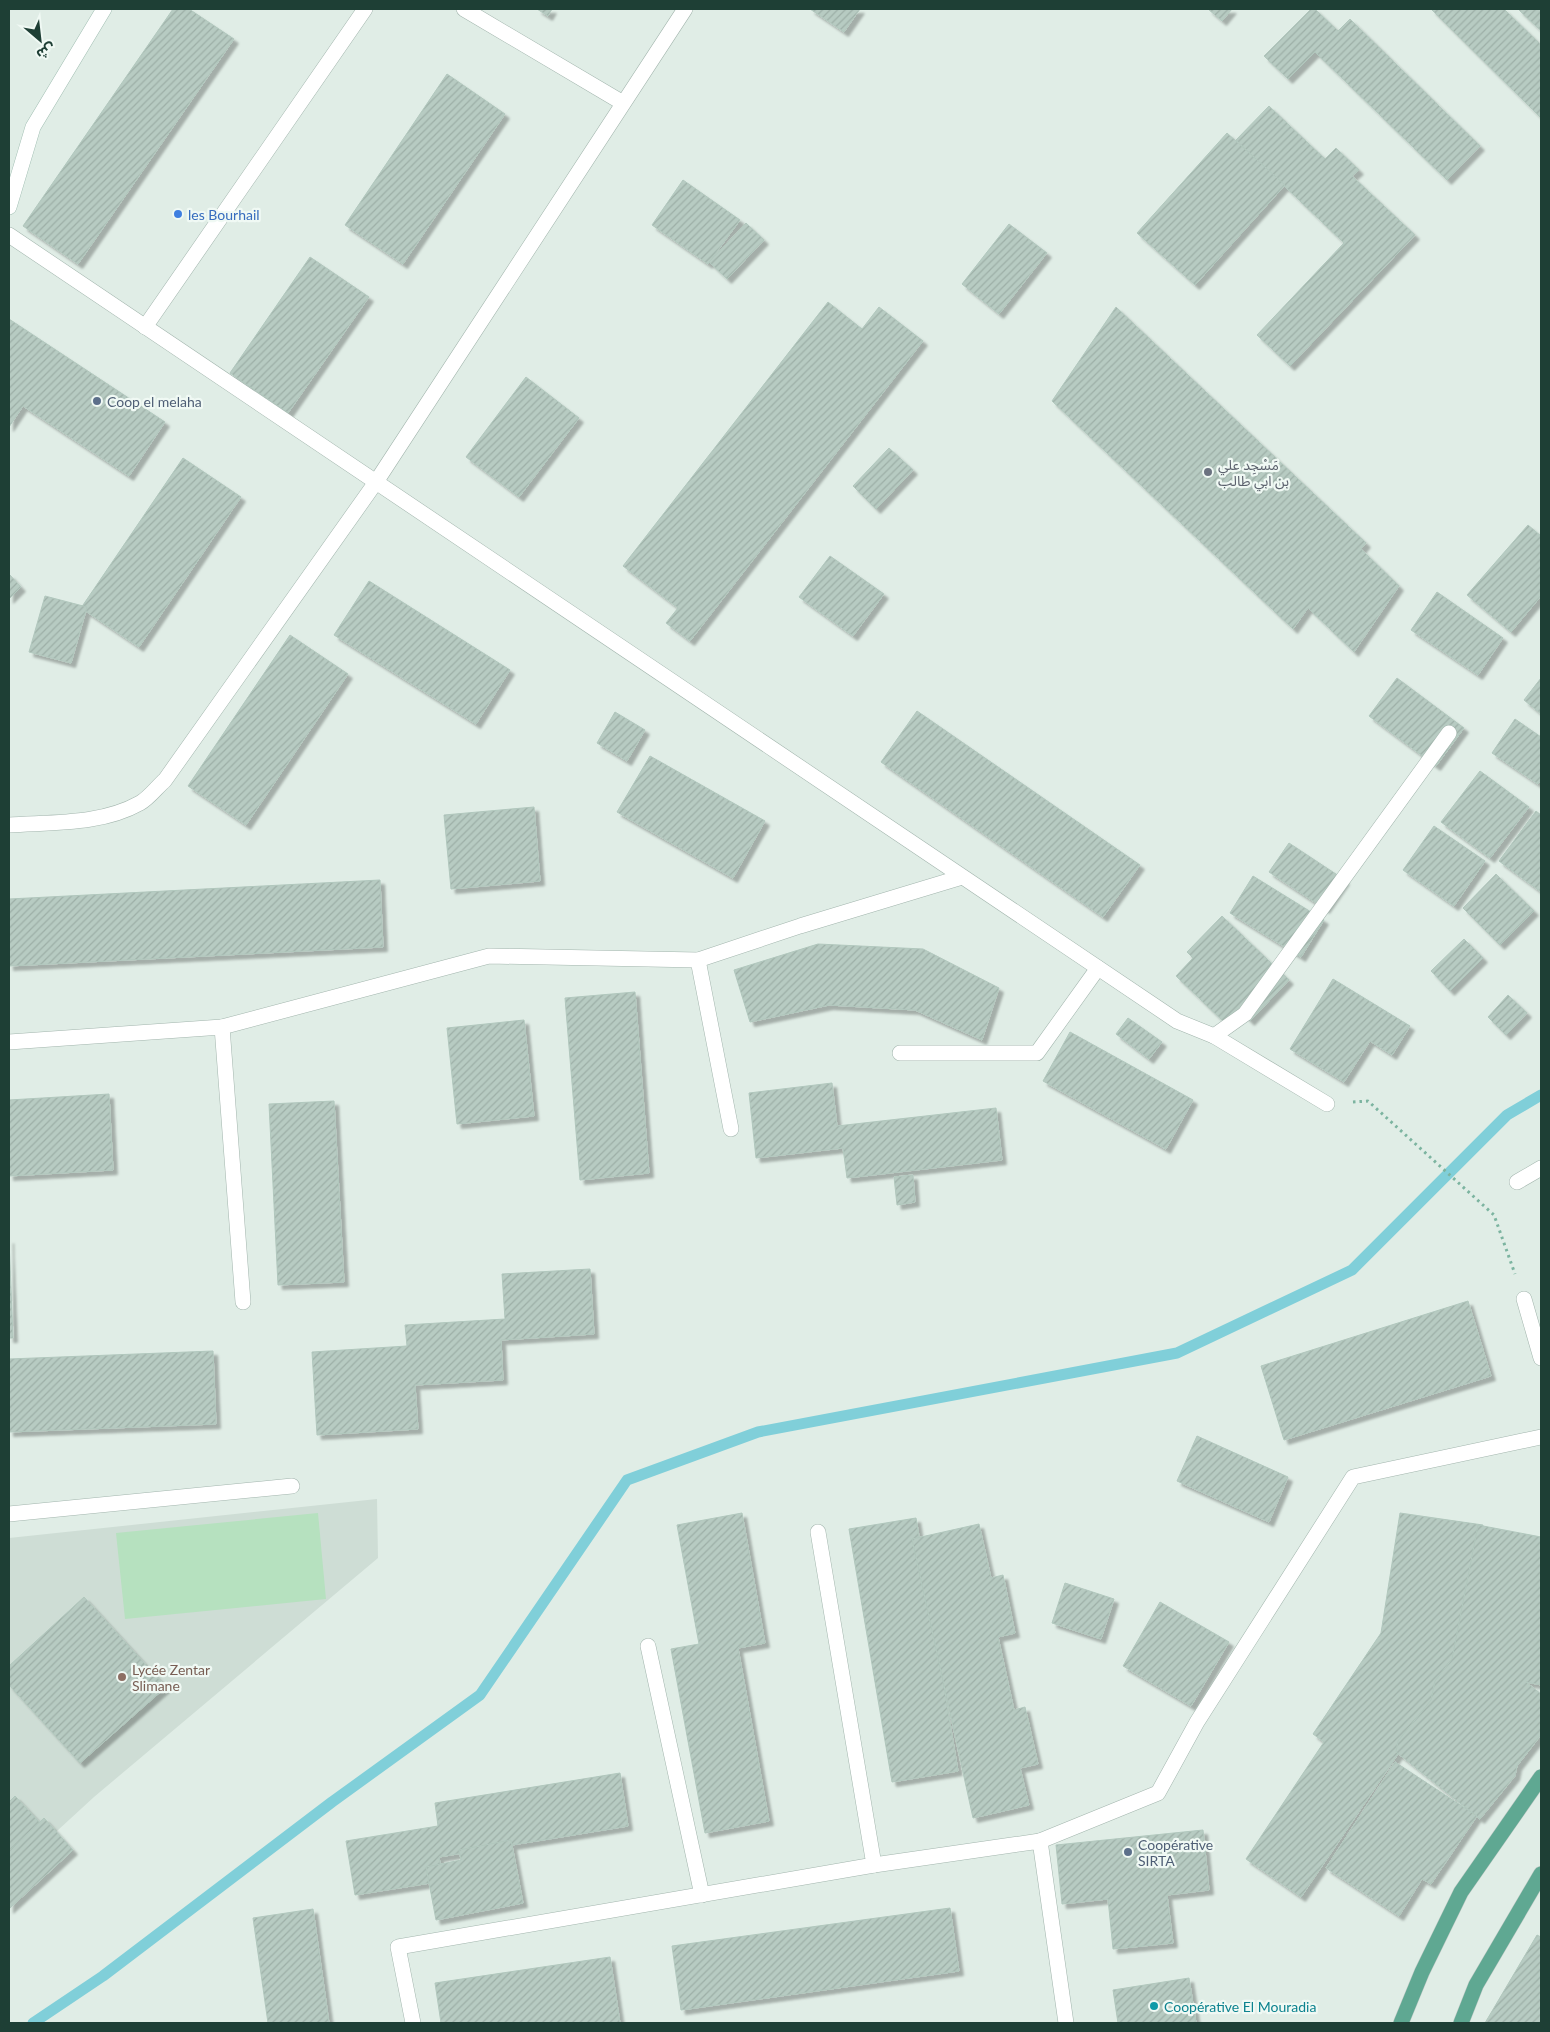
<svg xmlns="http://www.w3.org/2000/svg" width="1550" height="2032" viewBox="0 0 1550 2032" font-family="Lato,'Noto Sans Arabic',sans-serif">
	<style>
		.built { fill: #ceddd5 }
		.grass { fill: #b6e1bf }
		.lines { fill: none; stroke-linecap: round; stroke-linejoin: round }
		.stream { stroke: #80cfd9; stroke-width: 11 }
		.building { fill: url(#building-hatch); stroke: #b1c7bd; filter: url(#shadow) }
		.lane-casing { stroke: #a2b5ad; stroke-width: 16 }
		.street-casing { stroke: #a2b5ad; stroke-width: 16 }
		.secondary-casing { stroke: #9fbdb1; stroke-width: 16 }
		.primary-casing { stroke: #c0c9c6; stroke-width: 16 }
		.path { stroke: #7cb4a0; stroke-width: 3; stroke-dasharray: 2.5 4; stroke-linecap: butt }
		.lane { stroke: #fff; stroke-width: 15 }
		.street { stroke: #fff; stroke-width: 15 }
		.secondary { stroke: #fff; stroke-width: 15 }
		.primary { stroke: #5fa892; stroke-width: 15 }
		.shop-dot { fill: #3f7fe0; stroke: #f0f9f4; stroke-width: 2 }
		.service-dot { fill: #5c6f8a; stroke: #f0f9f4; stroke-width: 2 }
		.worship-dot { fill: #6b7280; stroke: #f0f9f4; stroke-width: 2 }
		.education-dot { fill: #8d6e63; stroke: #f0f9f4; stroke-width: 2 }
		.culture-dot { fill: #0f9aa8; stroke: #f0f9f4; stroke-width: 2 }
		.labels { text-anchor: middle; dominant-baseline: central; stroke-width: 4.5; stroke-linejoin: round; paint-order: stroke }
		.shop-label { font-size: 14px; fill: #366cbe; stroke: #f0f9f4; text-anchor: start }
		.service-label { font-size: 14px; fill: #4e5e75; stroke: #f0f9f4; text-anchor: start }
		.worship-label { font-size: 14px; fill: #5b616d; stroke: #f0f9f4; text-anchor: start }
		.education-label { font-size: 14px; fill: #785e54; stroke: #f0f9f4; text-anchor: start }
		.culture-label { font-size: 14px; fill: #0d838f; stroke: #f0f9f4; text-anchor: start }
	</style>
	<defs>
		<pattern id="building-hatch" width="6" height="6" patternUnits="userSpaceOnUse" patternTransform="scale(1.25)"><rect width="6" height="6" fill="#b7cbc2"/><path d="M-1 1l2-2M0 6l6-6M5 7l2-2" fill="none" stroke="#9dafa7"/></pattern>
		<filter id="shadow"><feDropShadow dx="4.5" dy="4.5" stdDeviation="1" flood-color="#0004"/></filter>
	</defs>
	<rect width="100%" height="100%" fill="#e0ede6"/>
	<path class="built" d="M377,1499L378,1558L94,1797L9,1875V1538Z"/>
	<path class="grass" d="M318,1513L326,1599L125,1619L116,1533Z"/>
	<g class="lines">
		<path class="stream" d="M33,2023L103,1976L332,1802L480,1695L627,1480L758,1432L1177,1353L1352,1270L1507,1115L1541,1095"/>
	</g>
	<g class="building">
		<path d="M173,9H189L234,39L78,264L23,226Z"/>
		<path d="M537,9H552L548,16Z"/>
		<path d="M810,9H860L844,32Z"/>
		<path d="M1208,9H1232L1222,21Z"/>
		<path d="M1311,9H1315L1338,31L1350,19L1480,146L1447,180L1315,52L1288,79L1264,56Z"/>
		<path d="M1431,9H1504L1541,45V118Z"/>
		<path d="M1518,9H1541V31Z"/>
		<path d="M447,74L505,114L403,264L345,225Z"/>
		<path d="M1269,106L1325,159L1336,148L1359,170L1352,176L1415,235L1290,366L1257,335L1344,243L1236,140Z"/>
		<path d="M1227,133L1285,185L1195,285L1137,233Z"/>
		<path d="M683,180L740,220L708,264L652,225Z"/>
		<path d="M746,223L764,240L727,279L709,262Z"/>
		<path d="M1009,224L1047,253L999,314L962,284Z"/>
		<path d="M310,257L369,297L288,413L230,373Z"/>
		<path d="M828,302L862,329L879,307L923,341L690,641L666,623L678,608L623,566Z"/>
		<path d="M1116,307L1366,543L1361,549L1399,586L1354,652L1308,608L1293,629L1052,401Z"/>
		<path d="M9,319L165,422L129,476L23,406L9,427Z"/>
		<path d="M526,377L579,418L519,497L466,457Z"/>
		<path d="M889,448L913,470L876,509L853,486Z"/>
		<path d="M183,458L241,497L139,647L81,608Z"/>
		<path d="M1528,525L1541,536V596L1511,632L1467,595Z"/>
		<path d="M830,556L884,594L853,636L799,597Z"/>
		<path d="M9,574L21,587L9,599Z"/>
		<path d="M369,581L510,670L476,724L334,635Z"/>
		<path d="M1437,592L1503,638L1478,675L1411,630Z"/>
		<path d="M45,596L87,607L71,663L29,652Z"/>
		<path d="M290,635L348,674L246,825L188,786Z"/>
		<path d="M1397,678L1464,728L1436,766L1369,716Z"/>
		<path d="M1541,678V714L1524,700Z"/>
		<path d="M917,711L1140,865L1103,917L881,762Z"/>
		<path d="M615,712L645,730L627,761L597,743Z"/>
		<path d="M1515,719L1541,737V779L1538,784L1492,753Z"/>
		<path d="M650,756L765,821L733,878L617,812Z"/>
		<path d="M1480,771L1529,807L1490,858L1441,822Z"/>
		<path d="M534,807L540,881L451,889L444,815Z"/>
		<path d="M1536,811L1541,815V892L1499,861Z"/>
		<path d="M1434,826L1485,861L1454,906L1403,870Z"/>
		<path d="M1289,843L1345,880L1325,909L1269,872Z"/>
		<path d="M1496,874L1534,911L1500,945L1463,908Z"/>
		<path d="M1253,876L1324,920L1301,957L1230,913Z"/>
		<path d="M380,880L383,947L9,966V899Z"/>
		<path d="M1222,916L1289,980L1250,1021L1239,1010L1226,1024L1176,976L1193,958L1187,952Z"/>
		<path d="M1464,939L1483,958L1450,991L1431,971Z"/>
		<path d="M818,944L923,949L999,988L982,1040L915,1010L829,1005L750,1022L734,970Z"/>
		<path d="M1333,979L1410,1026L1392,1055L1370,1041L1344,1082L1290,1049Z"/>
		<path d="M635,992L649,1173L580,1180L565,998Z"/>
		<path d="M1508,995L1527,1013L1506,1035L1488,1017Z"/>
		<path d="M1128,1018L1162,1042L1149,1059L1116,1034Z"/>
		<path d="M524,1020L534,1116L457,1124L447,1028Z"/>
		<path d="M1070,1032L1193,1100L1166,1149L1043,1081Z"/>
		<path d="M832,1083L837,1126L996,1108L1002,1160L847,1178L843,1148L756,1158L749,1093Z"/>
		<path d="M109,1094L113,1170L9,1176V1100Z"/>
		<path d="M334,1101L344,1282L278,1285L269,1104Z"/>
		<path d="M913,1175L915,1202L897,1205L894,1177Z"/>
		<path d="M9,1239L13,1338H9Z"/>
		<path d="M590,1269L594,1334L501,1340L503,1380L415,1385L418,1429L317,1435L312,1352L407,1346L405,1325L505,1319L502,1274Z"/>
		<path d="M1468,1301L1491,1376L1284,1440L1261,1366Z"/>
		<path d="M213,1351L216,1424L9,1432V1359Z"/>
		<path d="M1197,1436L1288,1477L1269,1522L1177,1481Z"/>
		<path d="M742,1513L765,1643L738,1648L769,1821L705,1833L671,1649L699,1644L677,1525Z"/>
		<path d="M1400,1513L1483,1525L1462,1660L1301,1897L1246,1859L1324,1742L1313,1734L1381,1633Z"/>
		<path d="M916,1518L958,1771L892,1782L849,1529Z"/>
		<path d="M979,1524L991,1578L1003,1575L1015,1633L998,1637L1014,1710L1025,1707L1038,1764L1020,1768L1029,1805L973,1818L912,1539Z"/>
		<path d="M1478,1525L1541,1537V1685L1526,1682L1541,1694V1735L1517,1766L1515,1776L1480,1819L1396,1752L1398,1741L1431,1700L1435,1681L1452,1659Z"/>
		<path d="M1065,1583L1114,1599L1101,1639L1052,1623Z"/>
		<path d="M84,1597L166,1687L80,1763L9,1685V1666Z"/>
		<path d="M1160,1602L1229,1642L1191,1706L1123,1666Z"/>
		<path d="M1395,1762L1477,1816L1431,1884L1422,1879L1399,1916L1326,1868Z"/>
		<path d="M620,1773L628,1826L439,1857L443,1881L355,1895L346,1841L438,1826L435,1803Z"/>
		<path d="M15,1796L41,1824L9,1854V1802Z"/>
		<path d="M44,1818L73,1850L9,1909V1851Z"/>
		<path d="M1203,1830L1209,1890L1167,1895L1173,1943L1113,1949L1108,1899L1062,1904L1056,1845Z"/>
		<path d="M511,1840L523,1903L436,1920L426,1867L461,1860L459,1850Z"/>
		<path d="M950,1908L959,1971L681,2010L672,1946Z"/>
		<path d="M313,1909L329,2023H268L253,1918Z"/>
		<path d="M1537,1935L1541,1937V2023H1485Z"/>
		<path d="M610,1957L620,2023H441L435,1983Z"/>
		<path d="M1189,1978L1196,2023H1118L1113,1990Z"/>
	</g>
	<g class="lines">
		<defs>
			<g id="lane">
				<path d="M464,9L623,103"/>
				<path d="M145,327L365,9"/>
				<path d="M698,960L731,1129"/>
				<path d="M1214,1036L1327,1104"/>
				<path d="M900,1053H1037L1098,968"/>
				<path d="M648,1646L702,1895"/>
				<path d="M1040,1841L1158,1793L1197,1722L1353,1477L1541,1437"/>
				<path d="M874,1865L1040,1841L1066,2023"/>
				<path d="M413,2023L398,1947L874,1865L818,1532"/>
			</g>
			<g id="street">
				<path d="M9,235L1177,1021L1214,1036L1245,1014L1449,733"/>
				<path d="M9,825C52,822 101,825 140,803C149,798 157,787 165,780L376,482L685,9"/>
				<path d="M222,1027L489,956L698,960L800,926L962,877"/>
				<path d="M9,1042L222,1027L243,1302"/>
				<path d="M1517,1182L1541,1168"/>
				<path d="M1524,1299L1541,1358"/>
				<path d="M9,1514L292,1486"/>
			</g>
			<path id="secondary" d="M9,207L33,127L104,9"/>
			<g id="primary">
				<path d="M1401,2023L1422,1972L1461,1892L1541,1777"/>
				<path d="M1461,2023L1476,1985L1541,1874"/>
			</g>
		</defs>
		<use href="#lane" class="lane-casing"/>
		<use href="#street" class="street-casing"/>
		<use href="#secondary" class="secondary-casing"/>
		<use href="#primary" class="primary-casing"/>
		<path class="path" d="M1353,1102L1368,1101L1494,1215L1515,1274"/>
		<use href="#lane" class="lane"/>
		<use href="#street" class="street"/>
		<use href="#secondary" class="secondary"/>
		<use href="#primary" class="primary"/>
	</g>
	<circle class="shop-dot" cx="178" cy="214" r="5"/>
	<g class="service-dot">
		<circle cx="97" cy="401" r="5"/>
		<circle cx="1128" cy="1852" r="5"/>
	</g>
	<circle class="worship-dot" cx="1208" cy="472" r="5"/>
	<circle class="education-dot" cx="122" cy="1677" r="5"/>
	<circle class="culture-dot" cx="1154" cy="2006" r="5"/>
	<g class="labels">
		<g class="shop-label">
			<text x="188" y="214">les Bourhail</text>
		</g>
		<g class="service-label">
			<text x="107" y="401">Coop el melaha</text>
			<text x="1138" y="1844">Coopérative<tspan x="1138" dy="16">SIRTA</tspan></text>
		</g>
		<g class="worship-label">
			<text x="1218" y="464">مَسْجِد علي<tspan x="1218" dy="16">بن ابي طالب</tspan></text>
		</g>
		<g class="education-label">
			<text x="132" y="1669">Lycée Zentar<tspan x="132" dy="16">Slimane</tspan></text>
		</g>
		<g class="culture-label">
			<text x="1164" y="2006">Coopérative El Mouradia</text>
		</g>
	</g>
	<rect width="1550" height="2032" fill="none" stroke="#1e3f35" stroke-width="20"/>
	<g transform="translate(40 40) rotate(152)" stroke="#f0f9f4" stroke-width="4" paint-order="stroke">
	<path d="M0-4L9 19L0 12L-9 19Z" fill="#1e3f35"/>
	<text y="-8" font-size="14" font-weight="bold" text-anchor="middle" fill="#1e3f35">ش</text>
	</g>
</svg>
